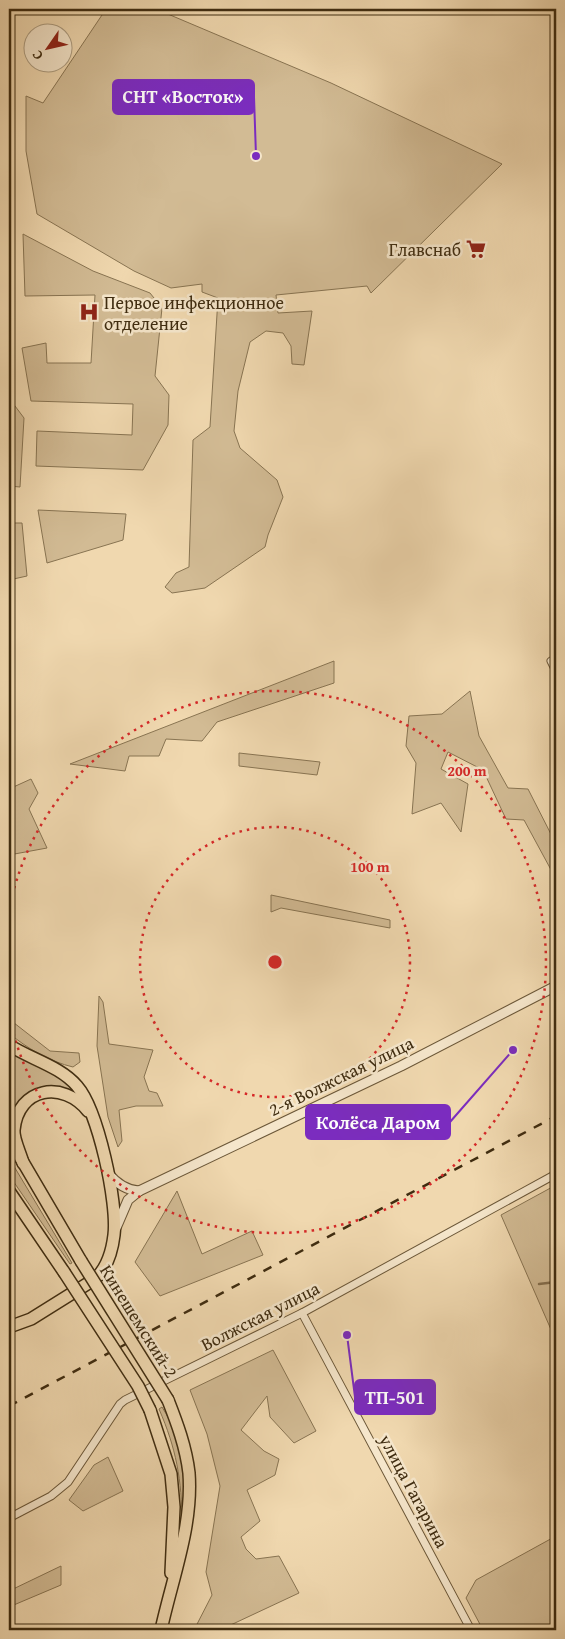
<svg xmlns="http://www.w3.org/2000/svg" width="565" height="1639" viewBox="0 0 565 1639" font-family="'Gentium Book Plus',serif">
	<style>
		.green { fill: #d2bb94; stroke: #887452 }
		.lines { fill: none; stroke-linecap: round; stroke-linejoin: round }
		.stream { stroke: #85704f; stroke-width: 2.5 }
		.minor-casing { stroke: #6b5738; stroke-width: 9 }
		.tertiary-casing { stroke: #6b5738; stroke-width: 11 }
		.primary-casing { stroke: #3f2c10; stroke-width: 14 }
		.minor { stroke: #f5e6cb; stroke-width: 7 }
		.tertiary { stroke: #f5e6cb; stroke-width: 9 }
		.primary { stroke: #f0d8af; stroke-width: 11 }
		.rail { stroke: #3f2c10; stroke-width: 2.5; stroke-dasharray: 9 9; stroke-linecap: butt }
		.primary-bridge-casing { stroke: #3f2c10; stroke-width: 14; stroke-linecap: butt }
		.primary-bridge { stroke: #f0d8af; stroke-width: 11 }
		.ring { fill: none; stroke: #d62828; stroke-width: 2.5; stroke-dasharray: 2.5 5 }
		.labels { text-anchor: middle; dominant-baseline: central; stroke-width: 5; stroke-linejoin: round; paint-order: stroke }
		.poi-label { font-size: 18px; fill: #3f2c10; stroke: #f5e6cb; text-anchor: end }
		.street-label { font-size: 18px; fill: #3f2c10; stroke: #f5e6cb }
		.centre { fill: #d62828; stroke: #f5e6cb; stroke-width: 2.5 }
		.ring-label { font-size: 15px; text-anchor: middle; font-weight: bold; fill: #d62828; stroke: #f5e6cb; stroke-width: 5; stroke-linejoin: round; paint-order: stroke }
		.leader { fill: none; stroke: #7b2cbf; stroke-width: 2 }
		.callout-dot { fill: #7b2cbf; stroke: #f5e6cb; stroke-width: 2 }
		.callout { fill: #7b2cbf; stroke: #7b2cbf; stroke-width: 2 }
		.callout-label { font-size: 19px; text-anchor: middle; font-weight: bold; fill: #fff }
	</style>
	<rect width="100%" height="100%" fill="#f0d8af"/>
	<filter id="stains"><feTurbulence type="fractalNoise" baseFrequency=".004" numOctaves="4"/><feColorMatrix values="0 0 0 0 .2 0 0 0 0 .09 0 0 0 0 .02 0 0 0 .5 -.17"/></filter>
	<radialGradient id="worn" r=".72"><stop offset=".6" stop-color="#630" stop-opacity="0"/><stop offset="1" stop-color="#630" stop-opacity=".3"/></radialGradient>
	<g class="green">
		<path d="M106,9H156L331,83L502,164L371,293L367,286L276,295L278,313L312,311L304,365L292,364L291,346L283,333L266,331L250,342L238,391L234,431L240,448L277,480L283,497L268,535L265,547L205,588L172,593L165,587L176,573L189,567L193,440L210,427L218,298L202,292V284L171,288L134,271L37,214L26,151V96L43,103Z"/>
		<path d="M23,234L93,271L150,293L162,308L155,376L169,395L168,425L143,470L36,466L37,431L132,435L133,404L31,401L22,348L46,343L47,363H91L95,295L25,296Z"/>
		<path d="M9,398L24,418L20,487L9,486Z"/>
		<path d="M38,510L126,514L123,540L47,563Z"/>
		<path d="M9,523H22L27,576L9,580Z"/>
		<path d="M334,661V683L217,722L202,741L166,739L159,756H129L125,771L70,764Z"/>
		<path d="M470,691L479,736L508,788L528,789L556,844V879L524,820L506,819L483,770L448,752L441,769L468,784L461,832L441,803L412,814L416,763L406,746L409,716L442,714Z"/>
		<path d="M239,753L320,762L317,775L239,766Z"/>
		<path d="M31,779L38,793L29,809L47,848L9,855V789Z"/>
		<path d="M271,895L390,920V928L281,908L271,912Z"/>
		<path d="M99,996L103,1002L109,1044L153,1050L144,1077L149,1091L157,1093L163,1106H136L119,1110L122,1141L118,1147L108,1117L97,1046Z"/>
		<path d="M9,1019L50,1051L79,1053L80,1062L73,1067C51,1062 26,1048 9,1033Z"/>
		<path d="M9,1051L49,1072L62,1079L73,1090L72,1092C47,1083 31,1086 14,1108L9,1097Z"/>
		<path d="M9,1158L72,1263L70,1264L9,1175Z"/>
		<path d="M556,1185V1341L501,1215Z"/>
		<path d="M177,1191L202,1254L252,1231L263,1255L160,1296L135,1262Z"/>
		<path d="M273,1350L316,1431L294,1443L270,1417L267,1396L241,1430L264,1451L279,1459L275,1475L247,1490L260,1521L241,1537L246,1549L256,1559L279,1556L299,1593L220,1630H194L212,1595L206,1572L220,1486L207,1434L190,1390Z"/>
		<path d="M162,1407C185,1443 186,1482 182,1523C182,1480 176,1448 159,1409Z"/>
		<path d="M108,1457L123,1491L83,1511L69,1500L94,1465Z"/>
		<path d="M556,1536V1630H483L466,1598L476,1580Z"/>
		<path d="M61,1566V1585L9,1607V1591Z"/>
	</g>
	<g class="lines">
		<path class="stream" d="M539,1284L556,1282"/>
		<defs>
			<g id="minor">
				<path d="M556,658L551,661L556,671"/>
				<path d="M302,1313L471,1630"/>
				<path d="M9,1518L51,1496L68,1482L120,1404L125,1400L302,1313L556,1174"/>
			</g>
			<g id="tertiary">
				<path d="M108,1173C116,1183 125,1190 139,1191"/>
				<path d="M116,1228L128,1200L139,1191L401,1066L556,986"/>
			</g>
			<g id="primary">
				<path d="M9,1045C30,1059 60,1066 77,1086C98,1110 118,1203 114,1235C112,1252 107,1268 95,1279L31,1319L9,1327"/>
				<path d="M20,1157L81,1261"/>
				<path d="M23,1163C21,1154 13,1139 14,1130C18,1087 63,1080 88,1111"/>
				<path d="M9,1191L64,1272"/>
				<path d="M150,1410L171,1474L174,1507L171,1573"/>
				<path d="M161,1630C172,1579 193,1526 189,1473C186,1447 177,1423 168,1400"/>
			</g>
		</defs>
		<use href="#minor" class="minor-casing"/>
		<use href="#tertiary" class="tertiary-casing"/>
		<use href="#primary" class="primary-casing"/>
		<use href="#minor" class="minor"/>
		<use href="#tertiary" class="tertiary"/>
		<use href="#primary" class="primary"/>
		<path class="rail" d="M9,1406L556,1116"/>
		<defs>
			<g id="primary-bridge">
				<path d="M81,1261L168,1400"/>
				<path d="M64,1272L138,1386L150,1410"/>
			</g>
		</defs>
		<use href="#primary-bridge" class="primary-bridge-casing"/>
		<use href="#primary-bridge" class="primary-bridge"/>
	</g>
	<g class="ring">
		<circle cx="275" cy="962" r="135"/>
		<path d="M9 910A271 271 0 1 1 9 1014"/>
	</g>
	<defs>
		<symbol id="supermarket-bare" viewBox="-9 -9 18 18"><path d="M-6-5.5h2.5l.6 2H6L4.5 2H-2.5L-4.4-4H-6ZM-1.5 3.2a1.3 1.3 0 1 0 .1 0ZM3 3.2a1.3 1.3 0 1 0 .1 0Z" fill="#8f2418" stroke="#f5e6cb" stroke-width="2.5" paint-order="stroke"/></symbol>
		<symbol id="hospital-bare" viewBox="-9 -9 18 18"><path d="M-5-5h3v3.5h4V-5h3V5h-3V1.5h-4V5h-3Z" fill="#8f2418" stroke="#f5e6cb" stroke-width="2.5" paint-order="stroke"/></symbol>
	</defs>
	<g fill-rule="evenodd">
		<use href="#supermarket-bare" x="462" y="235" width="28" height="28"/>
		<use href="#hospital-bare" x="75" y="298" width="28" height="28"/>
	</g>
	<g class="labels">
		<g class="poi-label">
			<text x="461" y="249">Главснаб</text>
			<text x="104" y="302" text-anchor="start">Первое инфекционное<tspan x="104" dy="21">отделение</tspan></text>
		</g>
		<g class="street-label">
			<text transform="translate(341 1076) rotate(-26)">2-я Волжская улица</text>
			<text transform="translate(260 1316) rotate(-27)">Волжская улица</text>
			<text transform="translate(139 1321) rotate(58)">Кинешемский-2</text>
			<text transform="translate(414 1491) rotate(62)">улица Гагарина</text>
		</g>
	</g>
	<circle cx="275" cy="962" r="8" class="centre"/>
	<g class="ring-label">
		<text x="467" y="776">200 m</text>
		<text x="370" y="872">100 m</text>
	</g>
	<path class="leader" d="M256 156L254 97M513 1050L450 1122M347 1335L355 1397"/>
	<g class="callout-dot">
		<circle cx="256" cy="156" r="5"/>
		<circle cx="513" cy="1050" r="5"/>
		<circle cx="347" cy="1335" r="5"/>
	</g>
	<g class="callout">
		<rect x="113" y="80" width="141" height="34" rx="5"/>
		<rect x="306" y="1105" width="144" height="34" rx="5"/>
		<rect x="355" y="1380" width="80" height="34" rx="5"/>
	</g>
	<g class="callout-label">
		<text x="183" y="103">СНТ «Восток»</text>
		<text x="378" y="1129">Колёса Даром</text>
		<text x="395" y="1404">ТП-501</text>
	</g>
	<rect width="565" height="1639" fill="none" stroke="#f0d8af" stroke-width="30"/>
	<rect x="10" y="10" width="545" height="1619" fill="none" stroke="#3f2c10" stroke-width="2.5"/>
	<rect x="15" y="15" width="535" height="1609" fill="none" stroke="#3f2c10"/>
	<g transform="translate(48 48) rotate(236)"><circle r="24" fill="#f5e6cb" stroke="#ac9c80"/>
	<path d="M0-4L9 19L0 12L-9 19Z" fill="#8f2418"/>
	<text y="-8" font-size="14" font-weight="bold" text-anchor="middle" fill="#3f2c10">С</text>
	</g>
	<rect width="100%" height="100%" filter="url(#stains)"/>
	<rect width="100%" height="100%" fill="url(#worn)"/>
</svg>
